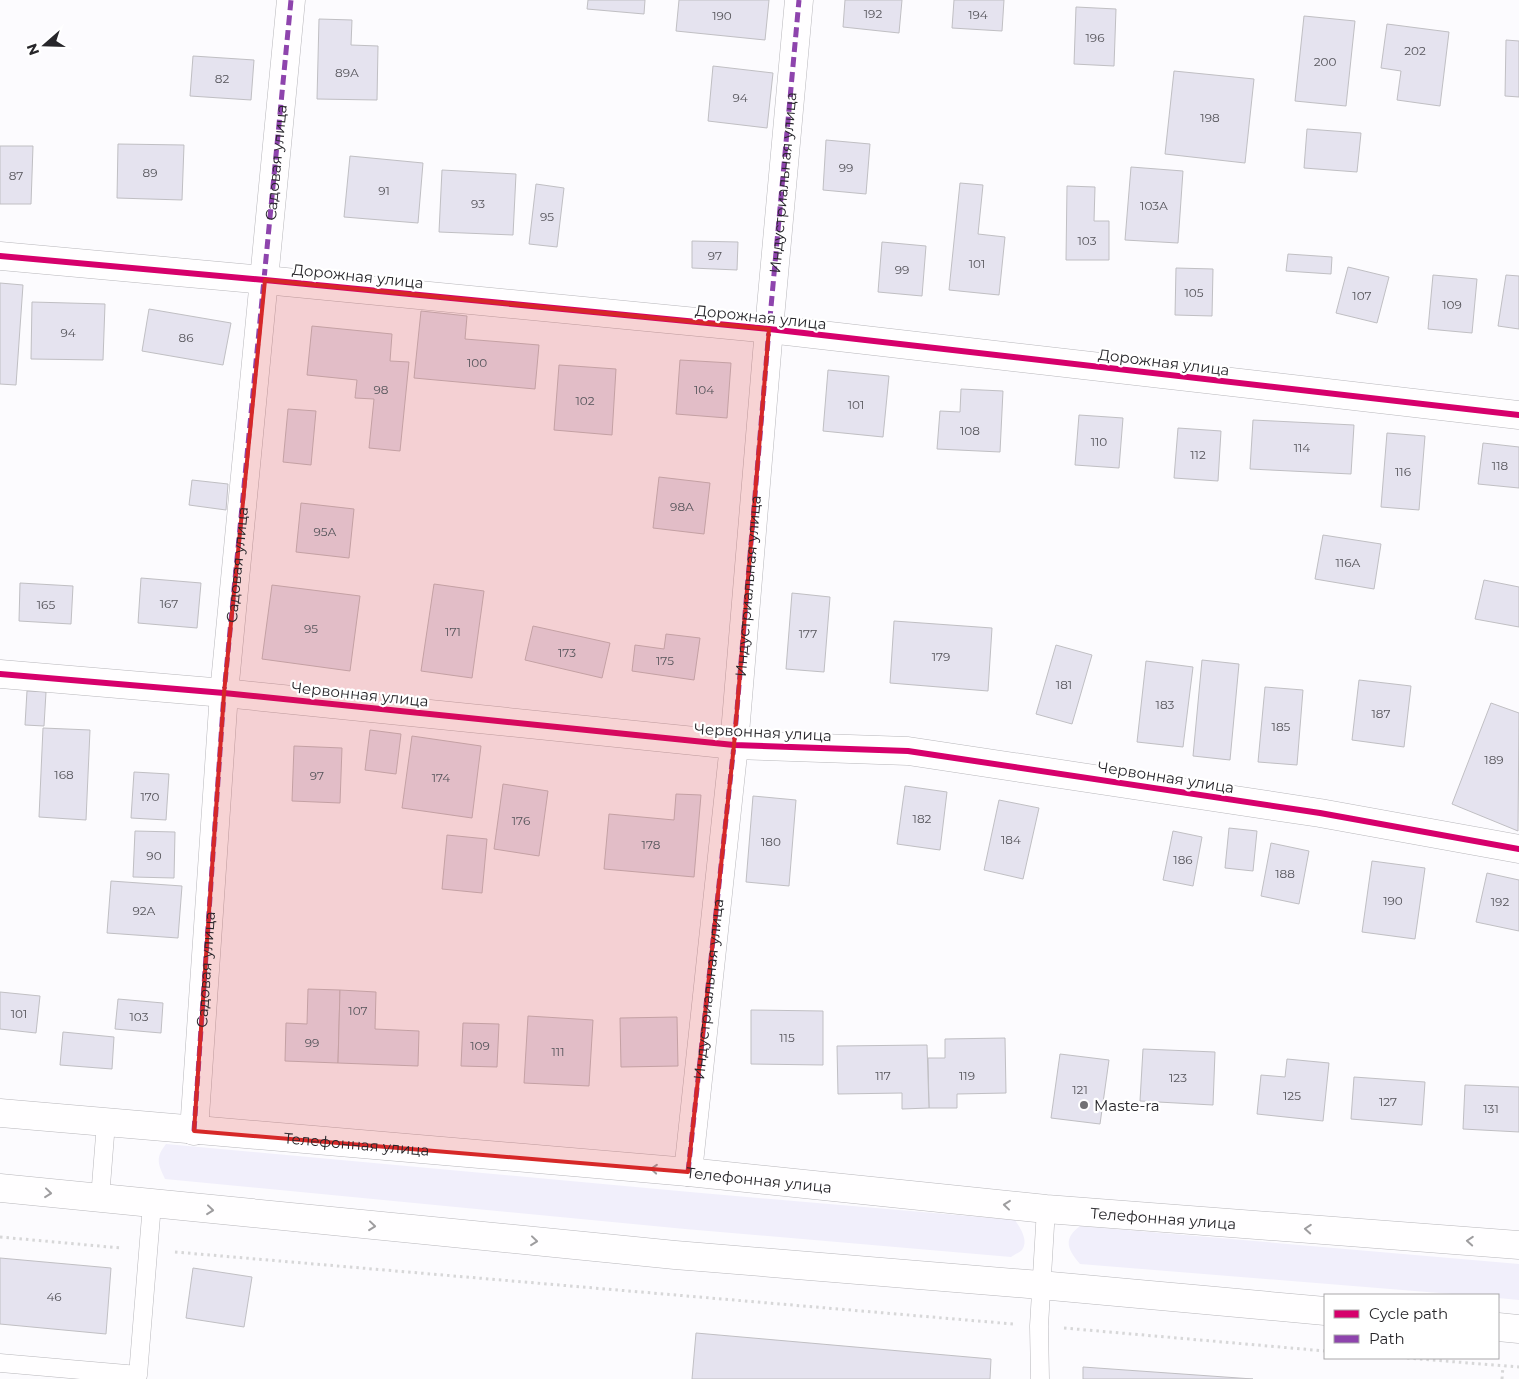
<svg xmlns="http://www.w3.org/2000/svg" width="1519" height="1379" viewBox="0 0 1519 1379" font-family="Montserrat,sans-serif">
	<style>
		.green { fill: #f1effb }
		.building { fill: #e5e3ef; stroke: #c0bfc3 }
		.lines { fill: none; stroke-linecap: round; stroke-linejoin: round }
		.lane-casing { stroke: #b8b7bb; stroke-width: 19 }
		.street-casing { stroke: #b8b7bb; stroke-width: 29 }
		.path { stroke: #d7d7d8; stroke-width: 3; stroke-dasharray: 2.5 4; stroke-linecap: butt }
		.lane { stroke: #fffeff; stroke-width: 18 }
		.street { stroke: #fffeff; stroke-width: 28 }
		.quiet { stroke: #8e44ad; stroke-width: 5; stroke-dasharray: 10 5; stroke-linecap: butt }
		.cycleway-casing { stroke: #fff; stroke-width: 9 }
		.cycleway { stroke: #d6006c; stroke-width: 6 }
		.oneway { stroke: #9e9d9f }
		.marked { fill: #d62828; fill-opacity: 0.2; stroke: #d62828; stroke-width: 4; stroke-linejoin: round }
		.poi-dot { fill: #727174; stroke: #fff; stroke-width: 2 }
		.labels { text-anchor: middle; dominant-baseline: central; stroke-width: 4.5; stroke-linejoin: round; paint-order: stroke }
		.number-label { font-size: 12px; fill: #56555b }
		.street-label { font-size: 15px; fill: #27262a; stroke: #fff }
		.poi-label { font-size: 15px; fill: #27262a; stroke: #fff; text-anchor: start }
	</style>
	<rect width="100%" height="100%" fill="#fcfbfe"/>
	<g class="green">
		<path d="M166,1144L690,1192L1015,1220C1020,1228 1029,1240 1022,1250C1020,1252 1014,1255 1011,1257L685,1229L165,1179C158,1164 155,1158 166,1144Z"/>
		<path d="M1080,1226L1519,1264V1300L1498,1298V1295H1464L1080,1264C1067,1249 1063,1239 1080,1226Z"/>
	</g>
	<g class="building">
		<path d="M588,0H645L644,14L587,9Z"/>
		<path d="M679,0H769L765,40L676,31Z"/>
		<path d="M845,0H902L899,33L843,27Z"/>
		<path d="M954,0H1004L1002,31L952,28Z"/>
		<path d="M1076,7L1116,9L1114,66L1074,64Z"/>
		<path d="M1304,16L1355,21L1346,106L1295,101Z"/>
		<path d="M319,19L352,20L351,45L378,46L377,100L317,99Z"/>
		<path d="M1387,24L1449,32L1440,106L1397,100L1401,71L1381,68Z"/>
		<path d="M1506,40L1519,41V97L1505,96Z"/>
		<path d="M193,56L254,60L251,100L190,96Z"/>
		<path d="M713,66L773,73L767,128L708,121Z"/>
		<path d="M1174,71L1254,79L1245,163L1165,154Z"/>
		<path d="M1307,129L1361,133L1357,172L1304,168Z"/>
		<path d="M826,140L870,144L866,194L823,190Z"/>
		<path d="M118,144L184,145L182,200L117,198Z"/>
		<path d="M0,146H33L31,204H0Z"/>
		<path d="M350,156L423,163L418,223L344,217Z"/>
		<path d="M1131,167L1183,171L1178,243L1125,240Z"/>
		<path d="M442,170L516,174L513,235L439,232Z"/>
		<path d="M960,183L983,185L978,234L1005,237L999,295L949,290Z"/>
		<path d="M536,184L564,188L557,247L529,244Z"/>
		<path d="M1067,186L1095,187L1094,221H1109V260H1066Z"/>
		<path d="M692,241L738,242L737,270L692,268Z"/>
		<path d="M882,242L926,246L922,296L878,292Z"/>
		<path d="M1288,254L1332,257L1331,274L1286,271Z"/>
		<path d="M1348,267L1389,277L1377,323L1336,313Z"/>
		<path d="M1176,268L1213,269L1212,316L1175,315Z"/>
		<path d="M1433,275L1477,279L1472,333L1428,329Z"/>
		<path d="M1506,275L1519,276V329L1498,326Z"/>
		<path d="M0,283L23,285L16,385L0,384Z"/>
		<path d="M32,302L105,304L103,360L31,359Z"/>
		<path d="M149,309L231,323L223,365L142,351Z"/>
		<path d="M421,311L467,316L465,339L539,345L535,389L414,378Z"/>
		<path d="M312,326L392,334L390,361L409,362L400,451L369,448L374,399L355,398L357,380L307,375Z"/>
		<path d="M680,360L731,363L727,418L676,414Z"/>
		<path d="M559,365L616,369L612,435L554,430Z"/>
		<path d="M828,370L889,376L883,437L823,431Z"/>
		<path d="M961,389L1003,391L1000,452L937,449L940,411L960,412Z"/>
		<path d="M288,409L316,411L311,465L283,462Z"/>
		<path d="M1079,415L1123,418L1119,468L1075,465Z"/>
		<path d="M1253,420L1354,425L1351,474L1250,469Z"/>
		<path d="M1178,428L1221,431L1218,481L1174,478Z"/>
		<path d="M1387,433L1425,436L1419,510L1381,507Z"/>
		<path d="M1483,443L1519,447V488L1478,484Z"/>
		<path d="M659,477L710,483L704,534L653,528Z"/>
		<path d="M192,480L228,484L226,510L189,505Z"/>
		<path d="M301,503L354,509L349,558L296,552Z"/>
		<path d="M1323,535L1381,544L1374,589L1315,579Z"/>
		<path d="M141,578L201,583L197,628L138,623Z"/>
		<path d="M1484,580L1519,587V627L1475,619Z"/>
		<path d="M20,583L73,586L71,624L19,621Z"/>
		<path d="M434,584L484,591L472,678L421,671Z"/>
		<path d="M272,585L360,596L350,671L262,659Z"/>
		<path d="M792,593L830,597L824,672L786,669Z"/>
		<path d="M894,621L992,628L988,691L890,683Z"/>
		<path d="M533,626L610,643L602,678L525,660Z"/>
		<path d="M666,634L700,638L694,680L632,671L635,645L664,649Z"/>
		<path d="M1056,645L1092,655L1072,724L1036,714Z"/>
		<path d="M1202,660L1239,664L1230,760L1193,756Z"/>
		<path d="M1146,661L1193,667L1183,747L1137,742Z"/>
		<path d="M1359,680L1411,686L1404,747L1352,740Z"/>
		<path d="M1265,687L1303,690L1297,765L1258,762Z"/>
		<path d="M27,691L46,692L44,726L25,725Z"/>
		<path d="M1491,703L1519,713L1518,831L1452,804Z"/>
		<path d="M43,728L90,730L86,820L39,817Z"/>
		<path d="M370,730L401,734L396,774L365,770Z"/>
		<path d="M412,736L481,746L472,818L402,808Z"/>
		<path d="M294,746L342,748L340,803L292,801Z"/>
		<path d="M134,772L169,774L166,820L131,818Z"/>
		<path d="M503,784L548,791L539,856L494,849Z"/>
		<path d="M905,786L947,792L940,850L897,844Z"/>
		<path d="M676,794L701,795L694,877L604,869L609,814L674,820Z"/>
		<path d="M753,796L796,800L789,886L746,882Z"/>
		<path d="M999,800L1039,808L1023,879L984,870Z"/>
		<path d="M1229,828L1257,831L1253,871L1225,868Z"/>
		<path d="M135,831L175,832L174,878L133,877Z"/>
		<path d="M1173,831L1202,837L1193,886L1163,880Z"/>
		<path d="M447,835L487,839L482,893L442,889Z"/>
		<path d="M1271,843L1309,851L1299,904L1261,896Z"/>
		<path d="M1372,861L1425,868L1415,939L1362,932Z"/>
		<path d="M1487,873L1519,880V931L1476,922Z"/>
		<path d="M111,881L182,886L178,938L107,933Z"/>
		<path d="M308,989L340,990L338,1063L285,1061L286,1023L307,1024Z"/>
		<path d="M340,990L376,992L375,1029L419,1031L418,1066L338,1063Z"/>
		<path d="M0,992L40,996L36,1033L0,1029Z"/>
		<path d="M118,999L163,1003L161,1033L115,1029Z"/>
		<path d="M751,1010L823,1011V1065L751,1064Z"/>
		<path d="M528,1016L593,1020L589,1086L524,1083Z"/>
		<path d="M677,1017L678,1066L621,1067L620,1018Z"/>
		<path d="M463,1023L499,1024L497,1067L461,1066Z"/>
		<path d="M63,1032L114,1037L112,1069L60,1065Z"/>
		<path d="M1005,1038L1006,1093L957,1094V1108H929L928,1058H945V1039Z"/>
		<path d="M927,1045L929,1108L902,1109V1093L838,1094L837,1046Z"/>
		<path d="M1143,1049L1215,1052L1213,1105L1140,1101Z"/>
		<path d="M1060,1054L1109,1060L1100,1124L1051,1118Z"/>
		<path d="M1287,1059L1329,1063L1323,1121L1257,1114L1261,1075L1285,1077Z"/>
		<path d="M1354,1077L1425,1082L1422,1125L1351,1119Z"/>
		<path d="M1465,1085L1519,1087V1132L1463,1129Z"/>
		<path d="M0,1258L111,1268L106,1334L0,1324Z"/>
		<path d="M193,1268L252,1277L244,1327L186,1318Z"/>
		<path d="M696,1333L991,1359L990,1379H692Z"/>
		<path d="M1083,1367L1253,1379H1083Z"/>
	</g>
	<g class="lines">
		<defs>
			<g id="lane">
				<path d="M100,1198L106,1123"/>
				<path d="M0,1363L138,1375L152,1204"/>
				<path d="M1040,1379L1039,1326L1046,1209"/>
			</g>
			<g id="street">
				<path d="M0,256L265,280L769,329L1519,415"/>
				<path d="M0,674L224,693L734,745L908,751L1320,813L1519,849"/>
				<path id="s1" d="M0,1113L688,1172L1046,1209L1519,1245"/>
				<path d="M194,1131L224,693L291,0"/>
				<path d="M688,1172L734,745L769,329L799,0"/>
				<path d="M0,1188L675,1255L1040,1285L1325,1311"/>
				<path d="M1498,1327L1519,1329"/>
			</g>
		</defs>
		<use href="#lane" class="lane-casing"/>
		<use href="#street" class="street-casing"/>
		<g class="path">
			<path d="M0,1237L121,1248"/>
			<path d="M175,1252L1013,1324"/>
			<path d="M1064,1328L1325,1351"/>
			<path d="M1407,1358L1519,1367"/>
			<path d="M1502,1379L1503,1366"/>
		</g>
		<use href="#lane" class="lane"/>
		<use href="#street" class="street"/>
		<g class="quiet">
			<path id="s2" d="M194,1131L224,693L291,0"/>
			<path id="s3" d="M688,1172L734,745L769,329L799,0"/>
		</g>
		<defs>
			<g id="cycleway">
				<path d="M0,256L265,280L769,329L1519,415"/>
				<path d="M0,674L224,693L734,745L908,751L1320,813L1519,849"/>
			</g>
		</defs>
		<use href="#cycleway" class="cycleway-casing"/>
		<use href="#cycleway" class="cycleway"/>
	</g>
	<defs><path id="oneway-chevron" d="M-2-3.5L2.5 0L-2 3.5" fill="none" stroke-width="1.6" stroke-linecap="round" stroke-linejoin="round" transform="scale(1.25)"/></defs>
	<g class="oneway">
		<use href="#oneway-chevron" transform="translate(654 1169) rotate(-175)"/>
		<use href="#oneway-chevron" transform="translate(48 1193) rotate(6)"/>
		<use href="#oneway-chevron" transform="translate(1007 1205) rotate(-174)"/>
		<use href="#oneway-chevron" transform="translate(210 1210) rotate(6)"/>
		<use href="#oneway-chevron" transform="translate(372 1226) rotate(6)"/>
		<use href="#oneway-chevron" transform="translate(1308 1229) rotate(-176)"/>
		<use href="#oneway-chevron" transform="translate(534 1241) rotate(6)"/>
		<use href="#oneway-chevron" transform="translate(1470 1241) rotate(-176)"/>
	</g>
	<path class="marked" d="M265,280L769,329L734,745L688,1172L194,1131L224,693Z"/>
	<circle class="poi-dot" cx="1084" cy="1105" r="5"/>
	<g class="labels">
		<g class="number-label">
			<text x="873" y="13">192</text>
			<text x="978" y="14">194</text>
			<text x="722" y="15">190</text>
			<text x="1095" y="37">196</text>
			<text x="1415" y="50">202</text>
			<text x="1325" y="61">200</text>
			<text x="347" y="72">89А</text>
			<text x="222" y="78">82</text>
			<text x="740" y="97">94</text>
			<text x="1210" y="117">198</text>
			<text x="846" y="167">99</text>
			<text x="150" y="172">89</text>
			<text x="16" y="175">87</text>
			<text x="384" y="190">91</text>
			<text x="478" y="203">93</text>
			<text x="1154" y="205">103А</text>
			<text x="547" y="216">95</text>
			<text x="1087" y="240">103</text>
			<text x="715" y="255">97</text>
			<text x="977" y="263">101</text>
			<text x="902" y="269">99</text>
			<text x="1194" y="292">105</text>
			<text x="1362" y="295">107</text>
			<text x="1452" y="304">109</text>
			<text x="68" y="332">94</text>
			<text x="186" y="337">86</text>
			<text x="477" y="362">100</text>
			<text x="381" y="389">98</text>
			<text x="704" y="389">104</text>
			<text x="585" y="400">102</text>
			<text x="856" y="404">101</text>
			<text x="970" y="430">108</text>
			<text x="1099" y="441">110</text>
			<text x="1302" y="447">114</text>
			<text x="1198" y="454">112</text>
			<text x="1500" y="465">118</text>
			<text x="1403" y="471">116</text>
			<text x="682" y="506">98А</text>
			<text x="325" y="531">95А</text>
			<text x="1348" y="562">116А</text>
			<text x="169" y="603">167</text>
			<text x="46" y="604">165</text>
			<text x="311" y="628">95</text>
			<text x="453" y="631">171</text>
			<text x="808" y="633">177</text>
			<text x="567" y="652">173</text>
			<text x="941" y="656">179</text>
			<text x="665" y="660">175</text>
			<text x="1064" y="684">181</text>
			<text x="1165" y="704">183</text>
			<text x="1381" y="713">187</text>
			<text x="1281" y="726">185</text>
			<text x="1494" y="759">189</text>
			<text x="64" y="774">168</text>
			<text x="317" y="775">97</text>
			<text x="441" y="777">174</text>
			<text x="150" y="796">170</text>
			<text x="922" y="818">182</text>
			<text x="521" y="820">176</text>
			<text x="1011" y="839">184</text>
			<text x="771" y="841">180</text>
			<text x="651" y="844">178</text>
			<text x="154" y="855">90</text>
			<text x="1183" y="859">186</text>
			<text x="1285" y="873">188</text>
			<text x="1393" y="900">190</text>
			<text x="1500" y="901">192</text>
			<text x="144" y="910">92А</text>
			<text x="358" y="1010">107</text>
			<text x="19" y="1013">101</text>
			<text x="139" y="1016">103</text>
			<text x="787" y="1037">115</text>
			<text x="312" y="1042">99</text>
			<text x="480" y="1045">109</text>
			<text x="558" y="1051">111</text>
			<text x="883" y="1075">117</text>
			<text x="967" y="1075">119</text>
			<text x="1178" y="1077">123</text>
			<text x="1080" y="1089">121</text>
			<text x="1292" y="1095">125</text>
			<text x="1388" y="1101">127</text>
			<text x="1491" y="1108">131</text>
			<text x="54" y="1296">46</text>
		</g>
		<g class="street-label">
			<text stroke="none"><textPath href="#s2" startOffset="972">Садовая улица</textPath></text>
			<text stroke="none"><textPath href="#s3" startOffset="994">Индустриальная улица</textPath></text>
			<text transform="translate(358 276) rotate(6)">Дорожная улица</text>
			<text transform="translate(761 317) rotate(6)">Дорожная улица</text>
			<text transform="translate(1164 362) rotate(7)">Дорожная улица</text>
			<text stroke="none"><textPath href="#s2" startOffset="568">Садовая улица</textPath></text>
			<text stroke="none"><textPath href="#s3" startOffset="589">Индустриальная улица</textPath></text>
			<text transform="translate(360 694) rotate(6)">Червонная улица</text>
			<text transform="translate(763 732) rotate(3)">Червонная улица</text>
			<text transform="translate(1166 777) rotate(9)">Червонная улица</text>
			<text stroke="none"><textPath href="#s2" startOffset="162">Садовая улица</textPath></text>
			<text stroke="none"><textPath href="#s3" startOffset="184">Индустриальная улица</textPath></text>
			<text stroke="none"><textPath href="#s1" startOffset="358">Телефонная улица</textPath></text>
			<text stroke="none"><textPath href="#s1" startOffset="762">Телефонная улица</textPath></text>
			<text stroke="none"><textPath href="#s1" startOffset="1168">Телефонная улица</textPath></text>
		</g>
		<g class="poi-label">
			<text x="1094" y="1105">Maste-ra</text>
		</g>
	</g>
	<rect x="1324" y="1294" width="175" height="65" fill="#ffffff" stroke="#a9a8aa"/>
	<rect x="1334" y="1310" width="25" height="8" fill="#d6006c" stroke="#a9a8aa"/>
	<text x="1369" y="1319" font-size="15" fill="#27262a">Cycle path</text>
	<rect x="1334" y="1335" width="25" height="8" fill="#8e44ad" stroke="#a9a8aa"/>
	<text x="1369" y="1344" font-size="15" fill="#27262a">Path</text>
	<g transform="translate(45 45) rotate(250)" stroke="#ffffff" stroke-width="4" paint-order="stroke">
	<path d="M0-4L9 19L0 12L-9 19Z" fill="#27262a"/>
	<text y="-8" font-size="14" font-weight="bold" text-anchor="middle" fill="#27262a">N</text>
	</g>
</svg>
